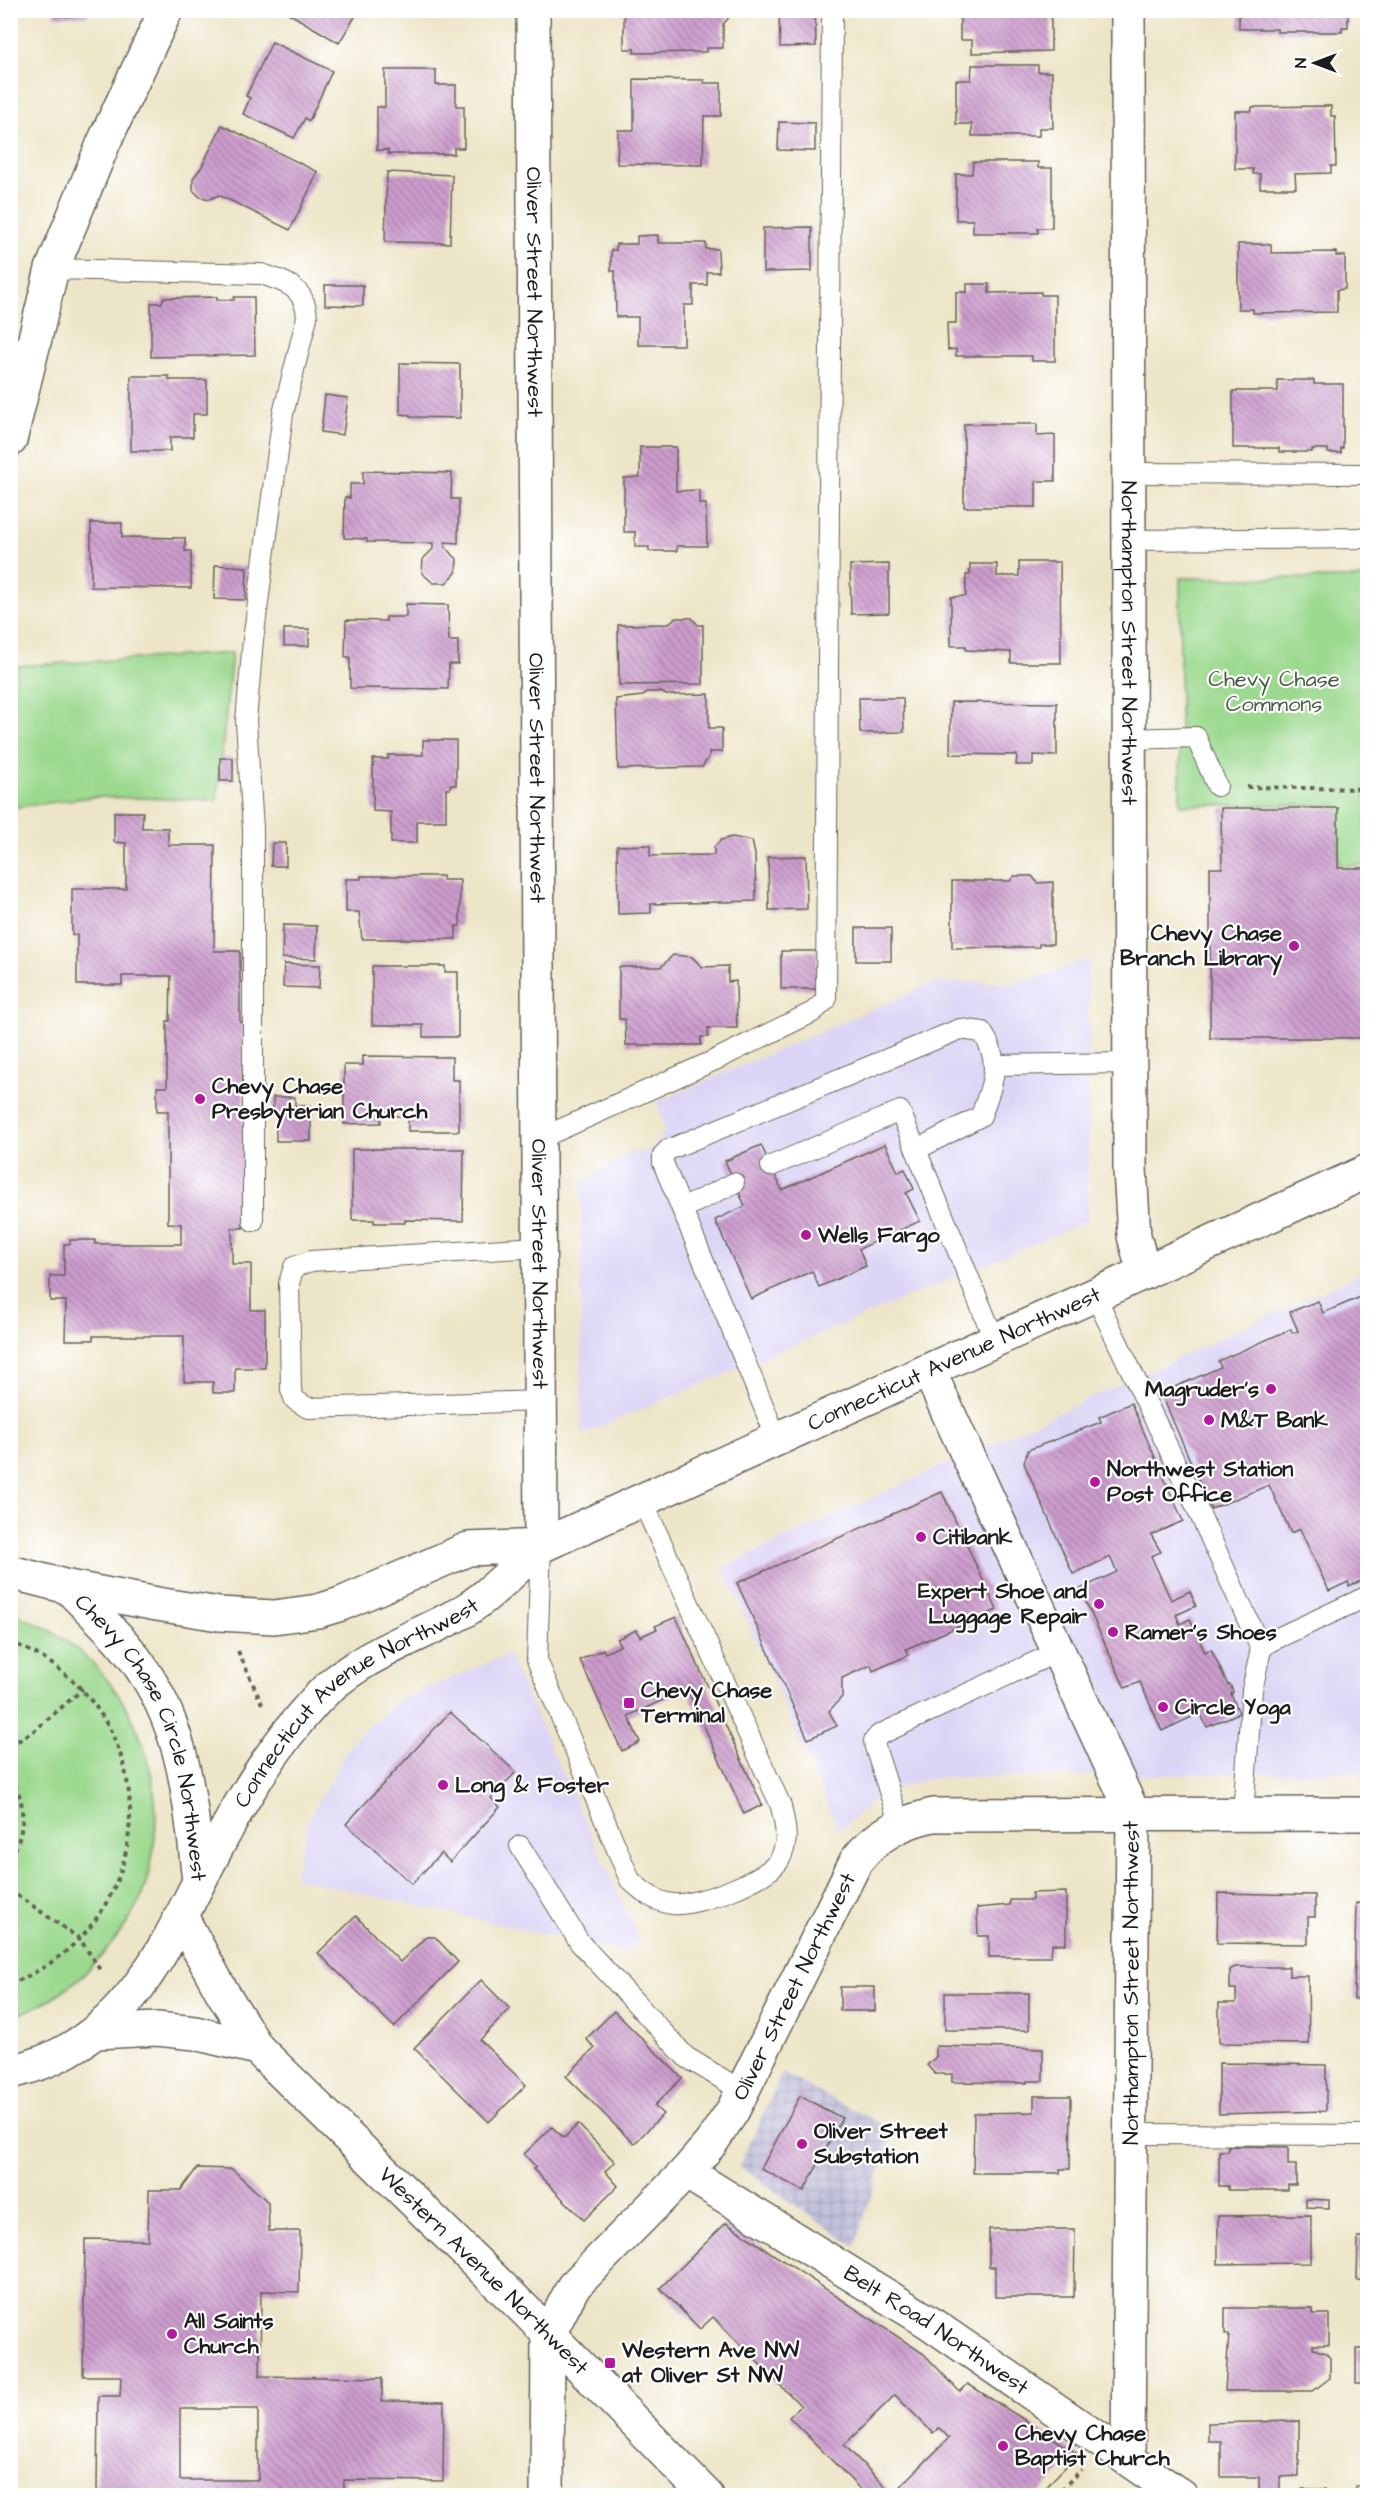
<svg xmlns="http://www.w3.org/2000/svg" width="1378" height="2506" viewBox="0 0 1378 2506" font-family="'Architects Daughter',sans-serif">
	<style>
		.built { fill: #ddd5f6 }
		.industrial { fill: url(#industrial-grid) }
		.green { fill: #9bd98e; stroke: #5c7a55; stroke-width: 1.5 }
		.building { fill: url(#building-back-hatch); fill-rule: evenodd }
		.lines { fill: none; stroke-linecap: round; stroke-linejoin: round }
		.service-casing { stroke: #656258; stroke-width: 22 }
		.minor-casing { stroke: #656258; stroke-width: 36 }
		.primary-casing { stroke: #656258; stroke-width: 36 }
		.path { stroke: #656258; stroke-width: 4; stroke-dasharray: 4.5 4.5; stroke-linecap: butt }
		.service { stroke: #fff; stroke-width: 20 }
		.minor { stroke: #fff; stroke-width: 33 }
		.primary { stroke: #fff; stroke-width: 33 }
		.poi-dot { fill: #b5179e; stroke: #fff; stroke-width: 2 }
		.labels { text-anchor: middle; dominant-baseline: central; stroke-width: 4.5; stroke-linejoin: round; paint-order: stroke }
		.street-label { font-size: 22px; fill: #1c1c1c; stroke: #fff }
		.park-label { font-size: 22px; fill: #485e44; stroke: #fff }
		.poi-label { font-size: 22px; font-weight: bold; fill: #1c1c1c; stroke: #fff; text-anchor: start }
	</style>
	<defs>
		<pattern id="industrial-grid" width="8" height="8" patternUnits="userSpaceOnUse" patternTransform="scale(1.5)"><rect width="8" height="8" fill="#c2c1dc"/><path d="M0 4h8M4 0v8" fill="none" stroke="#a6a5bc"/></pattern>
		<pattern id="building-back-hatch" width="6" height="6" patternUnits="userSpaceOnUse" patternTransform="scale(1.5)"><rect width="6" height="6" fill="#cc9ccd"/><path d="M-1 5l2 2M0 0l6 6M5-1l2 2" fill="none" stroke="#a57ea6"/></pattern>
	</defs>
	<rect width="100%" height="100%" fill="#fff"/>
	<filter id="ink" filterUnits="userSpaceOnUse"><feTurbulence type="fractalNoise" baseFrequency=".0167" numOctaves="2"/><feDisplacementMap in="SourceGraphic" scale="12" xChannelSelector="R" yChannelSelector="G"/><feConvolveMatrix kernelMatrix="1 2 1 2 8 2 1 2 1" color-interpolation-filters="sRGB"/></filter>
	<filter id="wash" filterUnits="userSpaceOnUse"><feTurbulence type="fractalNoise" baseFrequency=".008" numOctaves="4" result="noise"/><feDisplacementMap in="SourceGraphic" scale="24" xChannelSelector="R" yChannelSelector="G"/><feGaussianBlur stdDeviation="1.35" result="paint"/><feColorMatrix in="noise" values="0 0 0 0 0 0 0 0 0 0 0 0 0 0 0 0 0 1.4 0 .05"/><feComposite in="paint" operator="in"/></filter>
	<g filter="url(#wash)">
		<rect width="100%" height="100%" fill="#ede5c7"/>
		<g class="built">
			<path d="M1089,959L1088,1221L581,1435V1183L629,1153L650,1151L665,1131L657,1102L936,982L1020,983Z"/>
			<path d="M1367,1271V1772L933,1778L901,1787L876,1799L839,1830L723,1567Z"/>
			<path d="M508,1655L640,1940L626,1953L294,1878L309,1819L352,1741L399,1700Z"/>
		</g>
		<path class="industrial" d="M782,2073L893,2130L855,2246L739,2166Z"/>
		<g class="green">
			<path d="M1180,578H1367V865H1339L1338,805H1180Z"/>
			<path d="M232,653L217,800L92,797L11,808L10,732L17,666Z"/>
			<path d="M11,1613C127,1652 185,1783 141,1897C132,1918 118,1937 103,1954C80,1982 46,2006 11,2017Z"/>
		</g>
		<g id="blocks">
			<g class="building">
				<path d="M54,10H89L87,16H54Z"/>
				<path d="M283,10H348L356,15L339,43Z"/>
				<path d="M624,10H728V19L723,24V48H706V52L634,53V49H624Z"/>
				<path d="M779,10H815L816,46L780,47Z"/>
				<path d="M972,10H1051V51L972,53V40H960V16H972Z"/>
				<path d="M1239,10H1348V27H1342V32H1277V29H1239Z"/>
				<path d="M272,42L332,71L309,121L305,118L294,138L243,114L250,98L246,96Z"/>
				<path d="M972,65H1038V72H1052L1053,128H1039V136H972V124H956V80H971Z"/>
				<path d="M385,70H436V85H456V106H464V148H454V154H388V150H377V107H385Z"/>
				<path d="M634,79L704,80V83H721V116H704L703,165L617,164L618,130H634Z"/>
				<path d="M1331,106V116H1335L1336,166H1331V173L1295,174L1296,188H1260V174H1253V169H1235V111H1252V107Z"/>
				<path d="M779,122L815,123V151L778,150Z"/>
				<path d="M222,125L318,172L290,230L219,195L210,199L200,197L193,190V178L201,168Z"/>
				<path d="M973,162H1038V168H1052V228H1038V233H973V220H956V174H972Z"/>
				<path d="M387,172L452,175L450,243L385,242Z"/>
				<path d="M812,227V271L763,272V228Z"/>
				<path d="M658,235V243H706V249H718L719,272H707V285H693V305H684V345H638V317H616L615,271H611V250H616V244H637V236Z"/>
				<path d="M1238,244H1271V253L1336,252V256H1345V289L1337,290V312L1253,313V309H1238Z"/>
				<path d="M967,284H989V293L1041,292V295H1055V361H1032V356H956V349L948,350L947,323H956V292H967Z"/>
				<path d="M325,285H363V306L325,305Z"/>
				<path d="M217,297V300H234V297H254L255,355L151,357V303H162L163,298Z"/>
				<path d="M400,363L460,364V418L410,417V415L400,414Z"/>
				<path d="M131,376H169V380H207V414H193V437H170V451H131Z"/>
				<path d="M1277,380H1314V384H1343V448H1341V453H1328V449H1312V452H1279V448H1233V391H1278Z"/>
				<path d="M325,395L348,398L343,435L321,432Z"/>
				<path d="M964,424H1037V436L1055,435V481H1036V507H964Z"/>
				<path d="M640,447H676V491L699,490V504H706L707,546H677V551H649V547H635V532H624V478L640,477Z"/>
				<path d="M363,471L452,473L451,499H459L458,543L445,542V547L457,559L456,573L446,583H433L422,573L423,559L433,549V543L367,542V539L344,538L345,497L350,498V484H363Z"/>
				<path d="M91,523H122V537L185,538V551H191V588L91,587Z"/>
				<path d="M1019,562H1060L1061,663H1011V652L966,650V646H951V597L966,596V575H970V564H997V576H1019Z"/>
				<path d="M889,564V613L851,614L850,565Z"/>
				<path d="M215,565L247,567L246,600L214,599Z"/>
				<path d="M406,604L448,605L449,641H458V664H449L448,689L350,688V657H345L346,620L386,621V617H406Z"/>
				<path d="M675,618H692L698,625H703V684L619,685L618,625L668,624Z"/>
				<rect x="284" y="629" width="25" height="17"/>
				<path d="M647,692H661L666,695L709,694V728H722V752H709V757L702,767L618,769L616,699L643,696Z"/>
				<path d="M859,698H903L904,732L860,733Z"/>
				<path d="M951,702L1057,703V756L1033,755V765H1016L1017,755L950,754Z"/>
				<path d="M423,740H456V785H450V789H446V821H417V843H391V812L373,811V759H388V755H423Z"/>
				<rect x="220" y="758" width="13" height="23"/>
				<path d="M1221,808H1338V868H1368V1038H1210V868H1222Z"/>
				<path d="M114,812H143L142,828H168V845H215L214,951H240V1022H244L243,1228H232V1264H251V1310H265V1368H235V1393H213V1382H184V1336H93V1340H65L66,1301H50V1276H64V1244H70V1240H95V1244H181V1224L168,1223V1111H157V1087H167V1021H170L171,976H122V985H77V935H72V889H126V843L114,842Z"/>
				<path d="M732,837L752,841L755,854L756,901L651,904V913L618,914L617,846L650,845V856L714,855V847L721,840Z"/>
				<path d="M272,843H286V866H271Z"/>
				<path d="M806,856L807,909L769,910L768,857Z"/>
				<path d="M361,876H443V880H460V926H456V939H362L359,912H346V879H361Z"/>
				<path d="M1014,876H1032L1038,883L1053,882V944H1039V947L952,948V881H1010Z"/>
				<path d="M283,925L317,926L316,959L282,958Z"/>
				<rect x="856" y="928" width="35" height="33"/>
				<path d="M781,951H817L818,989H781Z"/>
				<path d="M673,955L692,957L702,967L728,966V982L736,981L737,1028H708V1037H701V1045H626L625,1019H619V967H661Z"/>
				<path d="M284,964L320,965L319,988L283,987Z"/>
				<path d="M372,966H445V972H458V1037H423V1025H372Z"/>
				<path d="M363,1056L452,1057V1080H459V1131H408V1116H381V1123L344,1124V1065H363Z"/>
				<path d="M273,1097H295V1106H311V1141H276V1110H273Z"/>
				<path d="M885,1144L898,1172L905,1169L914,1189L906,1193L920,1221L859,1249L866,1266L819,1287L812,1271L751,1299L715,1220L745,1206L725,1161L761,1145L782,1190Z"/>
				<path d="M352,1149H464L463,1221L405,1220V1223H374V1220H352Z"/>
				<path d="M1368,1294V1578L1349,1586L1348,1582L1329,1591L1300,1529L1291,1533L1269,1485L1211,1509L1161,1393L1221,1367L1218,1361L1291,1329L1292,1333L1298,1331L1290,1312L1318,1301L1323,1313Z"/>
				<path d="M1131,1403L1183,1521L1151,1535L1161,1552L1151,1556L1171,1600L1190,1591L1196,1606L1176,1615L1180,1624L1190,1619L1205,1652L1211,1649L1228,1685L1230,1684L1233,1692L1231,1694L1239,1713L1207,1727L1200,1713L1162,1731L1140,1682L1125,1688L1080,1589L1117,1572L1110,1557L1073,1574L1024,1463L1028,1450L1101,1422L1099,1417Z"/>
				<path d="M942,1492L997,1610L906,1649L909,1655L873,1671L871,1665L842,1678V1697L829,1711L837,1726L808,1739L737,1583Z"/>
				<path d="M676,1617L762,1805L744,1814L687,1689L628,1716L640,1742L622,1751L580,1660L603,1649L605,1653L620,1646L617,1639L636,1630L640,1637L657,1629L655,1626Z"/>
				<path d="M450,1712L516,1772L491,1798L500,1807L450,1862L441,1853L412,1884L346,1824Z"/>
				<path d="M1066,1892V1944H1052L1051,1957H989V1936H978L977,1908L1010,1905V1900H1032V1893Z"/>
				<path d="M1218,1893L1315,1895V1917H1308V1944L1217,1943Z"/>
				<path d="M1356,1903L1368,1904V1999H1354Z"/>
				<path d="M356,1916L400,1962L426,1937H435L458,1962L394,2027L318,1953Z"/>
				<path d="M1235,1967H1289V1976H1308L1309,2044L1219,2043V2003H1236V1989H1230V1970Z"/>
				<path d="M481,1980L510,2009L480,2040L526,2085L489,2122L414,2048Z"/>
				<rect x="840" y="1987" width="35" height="24"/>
				<rect x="945" y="1993" width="84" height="37"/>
				<path d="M614,2011L682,2078L654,2106L663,2114L634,2144L566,2076L595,2048L586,2039Z"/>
				<path d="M936,2046L1043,2049V2081H1027V2083L952,2082V2074H935L927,2065L936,2057Z"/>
				<path d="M1219,2063L1326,2065V2111L1219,2114Z"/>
				<path d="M800,2096L842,2118L804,2191L761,2169Z"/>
				<path d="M1034,2096H1071L1070,2169H1060V2173H973L974,2113L1034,2112Z"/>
				<path d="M578,2124L615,2162L605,2171L618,2186L584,2220L533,2169L536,2167L524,2154L552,2127L564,2138Z"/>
				<path d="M1228,2146L1288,2147V2165H1296V2185H1288V2190H1228V2186H1219V2151H1228Z"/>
				<path d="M197,2168L232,2169L268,2202L269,2231H300L299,2292L261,2291L260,2376L382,2378V2401L444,2402L443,2481L344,2480V2496H110V2493H97L98,2396H120L121,2376H83L85,2239L148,2240L149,2190H181ZM180,2409H258V2480H180Z"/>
				<path d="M1306,2199L1329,2200V2208L1306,2207Z"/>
				<path d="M1311,2215V2263L1218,2264V2216Z"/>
				<path d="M726,2223L924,2354L960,2392L968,2384L1078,2454L1037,2496H867L789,2417L801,2406L713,2317L700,2329L660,2288ZM895,2395L933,2433L939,2428L949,2438L893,2494L844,2445Z"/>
				<path d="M989,2229H1075L1074,2297H995V2267H989Z"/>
				<path d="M1358,2237H1368V2281L1357,2280Z"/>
				<path d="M1225,2308H1313V2314H1329V2345H1313V2349L1326,2353L1330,2358V2378L1313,2391H1225L1229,2334H1225Z"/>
				<rect x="1356" y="2349" width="12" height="34"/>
				<path d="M1299,2421V2476L1280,2477V2491H1259V2477H1221V2441H1208V2423Z"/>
				<rect x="1356" y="2486" width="12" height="10"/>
				<rect x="1302" y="2489" width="23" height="7"/>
			</g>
		</g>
	</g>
	<g filter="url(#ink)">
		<use href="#blocks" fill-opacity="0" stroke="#656258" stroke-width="1.5"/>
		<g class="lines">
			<defs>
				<g id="service">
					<path d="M52,269L261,274C286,282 305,287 307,317L283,414L253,640L246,721L253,829V1221"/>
					<path d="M1129,473L1368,474"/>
					<path d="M1129,540L1368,538"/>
					<path d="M1129,739L1196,737L1217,786"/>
					<path d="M995,1065L1130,1063"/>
					<path d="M539,1139L715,1060L813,1012L826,1000L832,10"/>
					<path d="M771,1166L900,1111L995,1341"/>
					<path d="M682,1209L734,1183"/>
					<path d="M539,1247L311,1261L294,1267L289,1283L291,1390L295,1400L308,1408L540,1401"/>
					<path d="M1095,1295L1197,1508L1261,1649L1252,1690L1243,1814"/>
					<path d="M777,1439L663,1163V1155L668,1150L960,1029L982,1032C1003,1064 992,1083 981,1116L916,1150"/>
					<path d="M541,1546L537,1660L630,1880C643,1892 655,1902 673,1904C695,1907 770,1879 780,1859C790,1839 785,1827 781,1806L642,1500"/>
					<path d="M1261,1649L1269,1642L1368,1596"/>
					<path d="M900,1825L875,1747L874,1741L879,1735L1059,1651"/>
					<path d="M520,1846L580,1943L686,2057L742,2091"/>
					<path d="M1130,2134L1368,2135"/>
				</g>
				<g id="minor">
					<path id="s1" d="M533,10L541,1546"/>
					<path id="s2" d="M1128,10L1130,1169L1134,1236L1144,1273"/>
					<path d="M10,440L52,269L104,142L166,10"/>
					<path d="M929,1371L1133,1813L1128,2459"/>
					<path id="s3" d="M686,2172L927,2321L1181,2496"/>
					<path id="s4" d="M547,2496L548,2336L573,2287L686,2172L711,2143L733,2110L856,1861C876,1835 901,1822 933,1815L1368,1814"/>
				</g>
				<g id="primary">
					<path d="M10,1572L68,1587L157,1604L219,1614L274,1617L318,1611L341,1604L468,1549L541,1546"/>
					<path id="s5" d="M68,1587C94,1614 124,1640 144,1672C186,1735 191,1808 199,1881"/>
					<path id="s6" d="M182,1918L221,1990L257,2048L526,2311L707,2496"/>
					<path d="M96,2032L157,2029L195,2033L257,2048"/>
					<path id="s7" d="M10,2072C135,2045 171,1930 225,1832C250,1785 279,1740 315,1701C354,1658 407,1642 457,1615C485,1601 516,1567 541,1546L1368,1171"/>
				</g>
			</defs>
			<use href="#service" class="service-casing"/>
			<use href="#minor" class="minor-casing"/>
			<use href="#primary" class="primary-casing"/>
			<g class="path">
				<path d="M1247,787L1368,789"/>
				<path d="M10,1642C170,1704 170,1922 10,1984"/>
				<path d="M238,1651L262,1704"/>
				<path d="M10,1746L35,1730L83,1689"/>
				<path d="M10,1777C28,1801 25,1834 10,1859"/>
				<path d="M10,1890L80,1939L102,1973"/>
				<path d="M1055,2496L1081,2470"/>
			</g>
			<use href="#service" class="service"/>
			<use href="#minor" class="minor"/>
			<use href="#primary" class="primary"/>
		</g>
	</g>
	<g class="poi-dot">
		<circle cx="1294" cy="946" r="6"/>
		<circle cx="200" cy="1099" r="6"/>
		<circle cx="806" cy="1235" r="6"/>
		<circle cx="1271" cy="1389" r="6"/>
		<circle cx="1209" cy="1420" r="6"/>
		<circle cx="1095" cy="1482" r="6"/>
		<circle cx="921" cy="1537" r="6"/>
		<circle cx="1099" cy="1604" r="6"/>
		<circle cx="1113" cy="1632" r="6"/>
		<rect x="623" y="1697" width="12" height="12" rx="3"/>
		<circle cx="1163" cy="1707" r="6"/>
		<circle cx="443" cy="1785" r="6"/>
		<circle cx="802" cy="2144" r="6"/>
		<circle cx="172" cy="2334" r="6"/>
		<rect x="604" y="2357" width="12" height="12" rx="3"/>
		<circle cx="1003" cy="2446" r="6"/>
	</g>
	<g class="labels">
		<g class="street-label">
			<text stroke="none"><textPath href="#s1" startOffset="282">Oliver Street Northwest</textPath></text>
			<text stroke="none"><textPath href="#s2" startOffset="633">Northampton Street Northwest</textPath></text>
			<text stroke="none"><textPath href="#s1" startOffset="768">Oliver Street Northwest</textPath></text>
			<text stroke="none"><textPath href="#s1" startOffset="1254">Oliver Street Northwest</textPath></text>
			<text stroke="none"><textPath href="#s7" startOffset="1224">Connecticut Avenue Northwest</textPath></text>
			<text stroke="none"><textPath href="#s7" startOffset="525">Connecticut Avenue Northwest</textPath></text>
			<text stroke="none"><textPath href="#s5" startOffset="174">Chevy Chase Circle Northwest</textPath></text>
			<text transform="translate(1131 1983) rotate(-90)">Northampton Street Northwest</text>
			<text stroke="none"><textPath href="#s4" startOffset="592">Oliver Street Northwest</textPath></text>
			<text stroke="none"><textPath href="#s6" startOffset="468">Western Avenue Northwest</textPath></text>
			<text stroke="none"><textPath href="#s3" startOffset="296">Belt Road Northwest</textPath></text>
		</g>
		<g class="park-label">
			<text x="1274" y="679">Chevy Chase<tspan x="1274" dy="25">Commons</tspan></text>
		</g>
		<g class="poi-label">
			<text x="1282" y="933" text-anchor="end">Chevy Chase<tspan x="1282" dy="25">Branch Library</tspan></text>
			<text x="212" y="1086">Chevy Chase<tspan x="212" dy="25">Presbyterian Church</tspan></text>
			<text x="818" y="1235">Wells Fargo</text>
			<text x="1259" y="1389" text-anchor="end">Magruder's</text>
			<text x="1221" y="1420">M&amp;T Bank</text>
			<text x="1107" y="1469">Northwest Station<tspan x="1107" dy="25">Post Office</tspan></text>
			<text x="933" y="1537">Citibank</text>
			<text x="1087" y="1591" text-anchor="end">Expert Shoe and<tspan x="1087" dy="25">Luggage Repair</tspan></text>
			<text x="1125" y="1632">Ramer's Shoes</text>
			<text x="641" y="1690">Chevy Chase<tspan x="641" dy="25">Terminal</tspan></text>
			<text x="1175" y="1707">Circle Yoga</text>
			<text x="455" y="1785">Long &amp; Foster</text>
			<text x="814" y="2131">Oliver Street<tspan x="814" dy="25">Substation</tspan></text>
			<text x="184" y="2321">All Saints<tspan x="184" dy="25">Church</tspan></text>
			<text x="622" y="2350">Western Ave NW<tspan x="622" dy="25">at Oliver St NW</tspan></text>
			<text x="1015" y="2433">Chevy Chase<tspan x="1015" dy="25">Baptist Church</tspan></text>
		</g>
	</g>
	<rect width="1378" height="2506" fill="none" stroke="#fff" stroke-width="36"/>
	<g transform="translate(1315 63) rotate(270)" stroke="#ffffff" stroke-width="4.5" paint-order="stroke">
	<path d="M0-4.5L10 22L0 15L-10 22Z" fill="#1c1c1c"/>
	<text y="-9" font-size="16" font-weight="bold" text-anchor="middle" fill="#1c1c1c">N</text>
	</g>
</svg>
